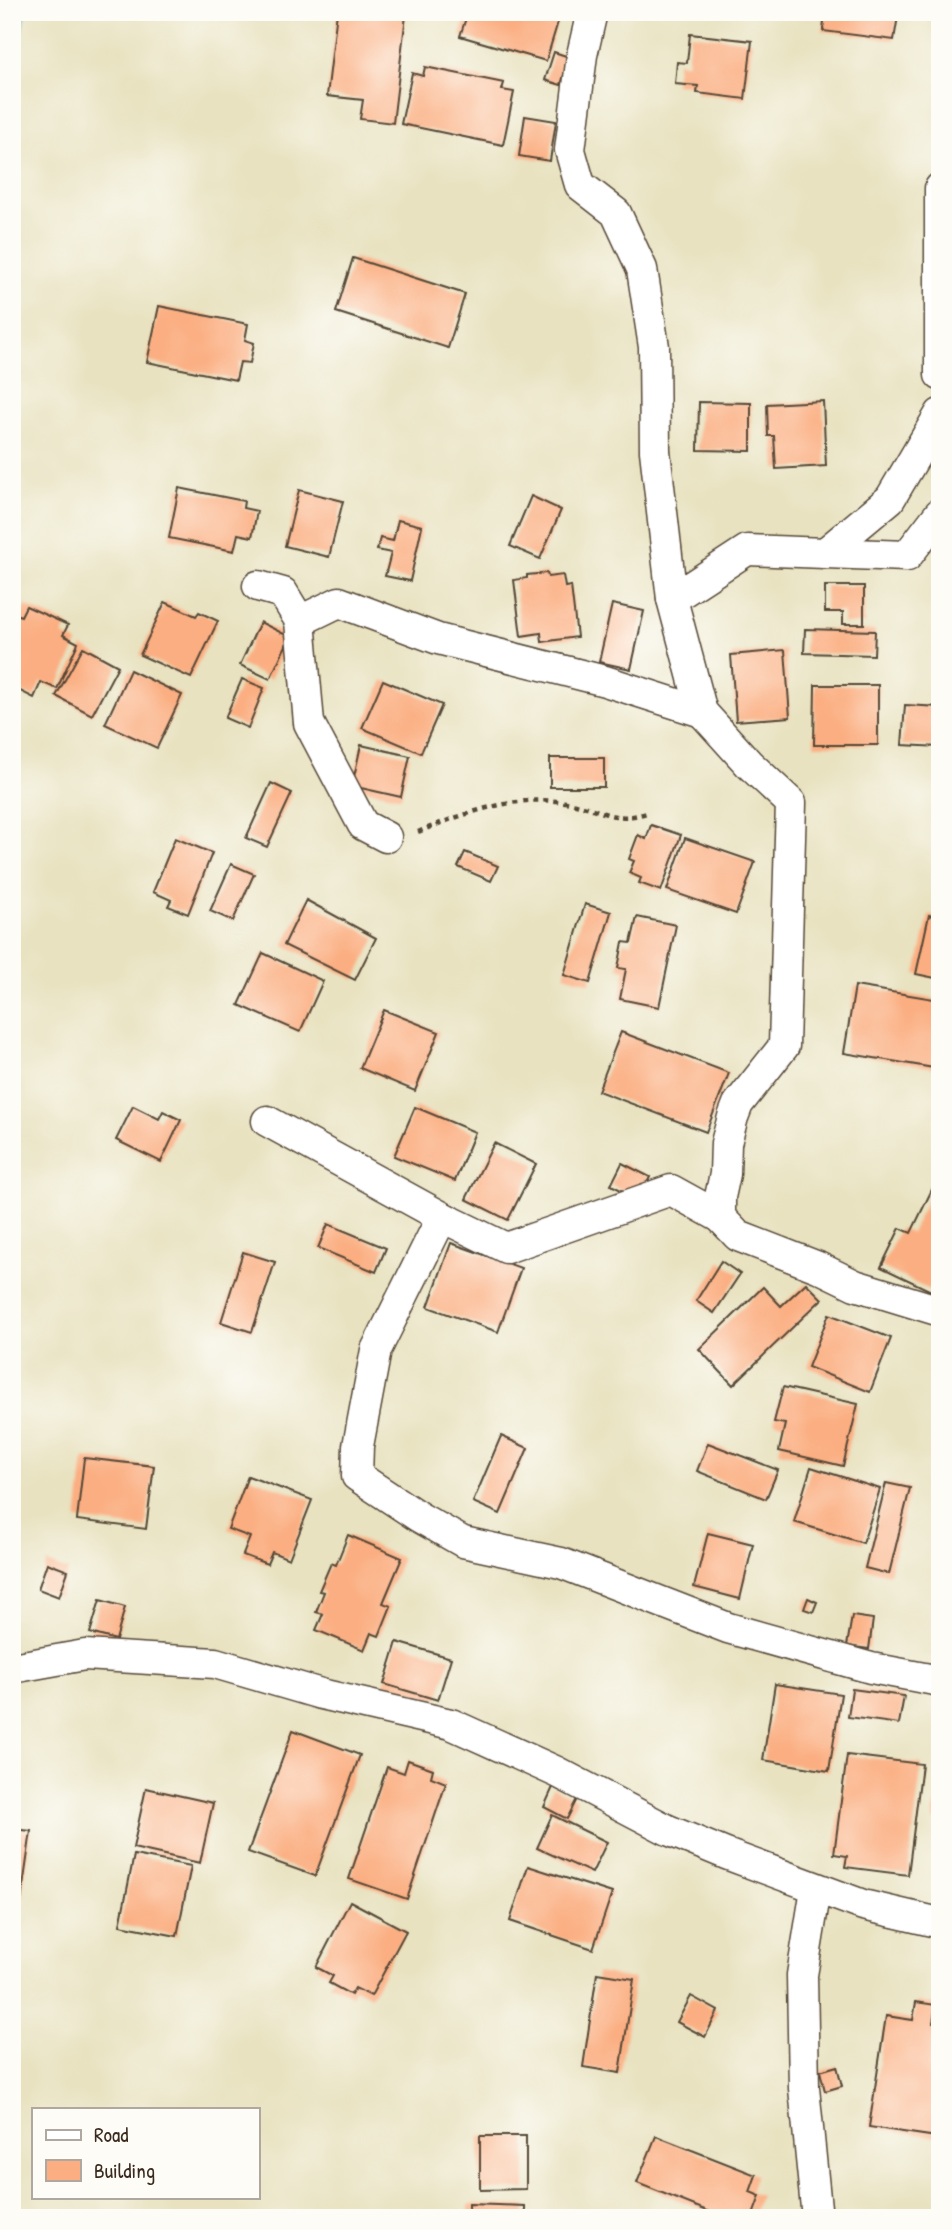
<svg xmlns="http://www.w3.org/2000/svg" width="952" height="2230" viewBox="0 0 952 2230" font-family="'Patrick Hand',sans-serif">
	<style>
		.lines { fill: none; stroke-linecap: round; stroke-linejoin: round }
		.stream { stroke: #42b2bb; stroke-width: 10 }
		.building { fill: #fbae81 }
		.minor-casing { stroke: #554636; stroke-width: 33 }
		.path { stroke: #554636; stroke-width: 4.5; stroke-dasharray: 5 5; stroke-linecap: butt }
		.minor { stroke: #fff; stroke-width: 30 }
	</style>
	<rect width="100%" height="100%" fill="#fdfcf7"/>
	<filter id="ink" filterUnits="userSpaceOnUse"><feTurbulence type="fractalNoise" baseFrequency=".0143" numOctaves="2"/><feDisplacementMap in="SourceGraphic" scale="14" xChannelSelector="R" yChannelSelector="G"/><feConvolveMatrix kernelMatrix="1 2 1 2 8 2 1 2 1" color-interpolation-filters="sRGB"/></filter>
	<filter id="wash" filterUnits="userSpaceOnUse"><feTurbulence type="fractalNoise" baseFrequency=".00686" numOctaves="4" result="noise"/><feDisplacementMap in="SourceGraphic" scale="28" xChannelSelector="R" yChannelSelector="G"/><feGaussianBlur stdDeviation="1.57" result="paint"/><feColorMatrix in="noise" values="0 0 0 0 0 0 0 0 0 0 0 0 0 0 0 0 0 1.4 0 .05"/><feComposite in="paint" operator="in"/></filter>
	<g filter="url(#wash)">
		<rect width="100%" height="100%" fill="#e8e2c0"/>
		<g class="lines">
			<path class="stream" d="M12,57L21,12"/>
		</g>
		<g id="blocks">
			<g class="building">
				<path d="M337,12L406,15L393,123L360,119L363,100L327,96Z"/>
				<path d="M468,12H561L546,61L460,36Z"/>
				<path d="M825,12H908L907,17L898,16L894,40L823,31Z"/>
				<path d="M690,34L752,41L745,99L697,93L698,86L675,84L677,62L687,63Z"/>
				<path d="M554,52L569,57L561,85L545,80Z"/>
				<path d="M425,67L504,83L502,90L514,92L503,145L401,124L412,73L423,76Z"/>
				<path d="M525,116L556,121L550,161L519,156Z"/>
				<path d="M353,258L465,294L448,348L336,312Z"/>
				<path d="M159,306L248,324L245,340L254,343L250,363L240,362L236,380L147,362Z"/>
				<path d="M823,401L826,466L776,469L774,436H768L767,404Z"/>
				<path d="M699,402L751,403V451L698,450Z"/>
				<path d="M179,488L244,501L243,508L257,511L252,537L238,534L234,551L169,538Z"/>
				<path d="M299,490L343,501L329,557L285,546Z"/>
				<path d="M531,496L561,510L540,559L510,546Z"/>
				<path d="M398,520L422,526L410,581L385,576L391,553L377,550L380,538L393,541Z"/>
				<path d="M547,573L548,577L563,575L565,587L571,586L577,637L542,642L541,633L521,636L514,580L527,578V575Z"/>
				<path d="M825,586H864V624H843V612H825Z"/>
				<path d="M165,602L196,616L199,612L218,621L191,678L140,655Z"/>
				<path d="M612,604L644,611L631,669L599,662Z"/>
				<path d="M26,606L68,625L63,635L78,643L57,689L41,682L34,698L12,687V613L21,616Z"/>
				<path d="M260,622L290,637L270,679L240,665Z"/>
				<path d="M805,629L875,631L874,655L804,653Z"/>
				<path d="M83,647L118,666L92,715L56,696Z"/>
				<path d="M785,650L790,717L736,721L731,655Z"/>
				<path d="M130,670L182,695L157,748L105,724Z"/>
				<path d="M242,679L264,688L248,728L225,718Z"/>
				<path d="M383,680L442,705L421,753L362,728Z"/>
				<path d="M815,685H878V745H814Z"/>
				<path d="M905,705L940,707V747L902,745Z"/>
				<path d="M361,745L410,756L401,797L352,786Z"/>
				<rect x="550" y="758" width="54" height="29"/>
				<path d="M271,783L292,793L267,847L246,838Z"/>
				<path d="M651,825L681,835L661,891L639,883L641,878L629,873L634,861L629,859L638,835L646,839Z"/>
				<path d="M175,838L212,853L188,914L168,906L171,900L153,892Z"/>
				<path d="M685,838L755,862L736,914L667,890Z"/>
				<path d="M465,852L498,866L491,881L458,867Z"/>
				<path d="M231,864L254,874L233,921L210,911Z"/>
				<path d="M306,900L376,938L355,980L284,945Z"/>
				<path d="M585,904L611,912L590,983L564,975Z"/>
				<path d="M939,907H940V979L916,974L929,915L937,917Z"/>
				<path d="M637,917L676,925L659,1007L620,999L626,969L618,968L623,942L631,943Z"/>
				<path d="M263,953L323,981L300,1032L239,1005Z"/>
				<path d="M855,986L940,1000V1069L844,1053Z"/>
				<path d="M384,1010L439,1032L415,1091L360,1068Z"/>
				<path d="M621,1032L729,1073L706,1132L598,1091Z"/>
				<path d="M133,1106L159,1119L163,1111L181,1120L161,1162L116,1140Z"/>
				<path d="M415,1107L475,1132L455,1181L394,1156Z"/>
				<path d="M494,1143L536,1164L508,1220L466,1199Z"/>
				<path d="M622,1163L650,1177L639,1199L611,1185Z"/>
				<path d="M940,1173V1273L931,1291L881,1267L900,1228L911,1233Z"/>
				<path d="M328,1224L386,1248L376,1272L318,1248Z"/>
				<path d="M451,1243L521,1268L498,1332L428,1307Z"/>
				<path d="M243,1252L275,1262L252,1332L221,1322Z"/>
				<path d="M721,1261L740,1274L714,1313L696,1301Z"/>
				<path d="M806,1283L822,1299L733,1385L699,1349L763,1287L781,1306Z"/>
				<path d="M829,1314L891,1338L870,1392L808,1367Z"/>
				<path d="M783,1387L858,1404L843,1466L779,1451L785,1424L774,1422Z"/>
				<path d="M501,1436L528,1448L500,1514L473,1502Z"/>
				<path d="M708,1443L778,1470L766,1499L697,1471Z"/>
				<path d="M84,1458L154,1466L146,1529L77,1520Z"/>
				<path d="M811,1467L880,1489L863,1543L794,1522Z"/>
				<path d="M248,1476L312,1500L289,1559L272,1552L267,1564L243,1555L250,1537L228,1529Z"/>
				<path d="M886,1483L910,1488L889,1574L865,1568Z"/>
				<path d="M708,1533L753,1544L740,1599L694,1587Z"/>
				<path d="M348,1535L402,1558L383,1603L391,1606L379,1636L371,1633L364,1650L316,1630L323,1614L316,1612L324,1592L319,1591L331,1563L336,1565Z"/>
				<path d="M47,1563L68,1571L59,1597L38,1589Z"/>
				<path d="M808,1598L817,1602L813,1612L804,1609Z"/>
				<path d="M100,1600L125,1607L116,1640L90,1633Z"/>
				<path d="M852,1616L873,1619L869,1649L847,1646Z"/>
				<path d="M397,1642L451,1658L438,1700L384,1684Z"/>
				<path d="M775,1684L841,1694L829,1771L763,1760Z"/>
				<path d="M852,1689L904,1696L899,1724L848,1717Z"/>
				<path d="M293,1730L360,1755L315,1876L248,1852Z"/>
				<path d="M847,1755L922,1764L908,1875L845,1867L847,1856L834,1854Z"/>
				<path d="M408,1760L433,1769L431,1777L446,1783L407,1899L349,1879L387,1767L404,1773Z"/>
				<path d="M938,1767H940V1821H933Z"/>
				<path d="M553,1787L577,1799L567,1819L544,1807Z"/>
				<path d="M146,1788L213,1803L200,1863L133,1848Z"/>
				<path d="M552,1815L607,1842L592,1873L537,1848Z"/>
				<path d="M12,1829L31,1831L16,1936L12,1935Z"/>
				<path d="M134,1855L191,1866L177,1936L120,1925Z"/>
				<path d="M528,1866L612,1893L593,1949L510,1921Z"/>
				<path d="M350,1901L406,1931L371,1996L355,1988L351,1995L329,1983L333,1976L316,1967Z"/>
				<path d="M597,1973L634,1979L620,2073L583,2067Z"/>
				<path d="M691,1996L718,2011L705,2037L677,2022Z"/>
				<path d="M916,2002L936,2005L933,2023L940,2025V2118L937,2137L869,2127L886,2016L913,2020Z"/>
				<path d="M837,2066L842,2086L825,2091L820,2071Z"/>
				<path d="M480,2136H526V2189L480,2190Z"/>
				<path d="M656,2136L756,2175L750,2192L760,2196L752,2218H725L637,2183Z"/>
				<path d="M469,2204L525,2206V2218H469Z"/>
			</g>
		</g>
	</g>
	<g filter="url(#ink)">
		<use href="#blocks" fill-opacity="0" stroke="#554636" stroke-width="2"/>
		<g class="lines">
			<defs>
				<g id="minor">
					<path d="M592,12L582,55L570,150L580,185L616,213L642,269L654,347L655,451L672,599L702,712L749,764L791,803L784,1046L738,1104L733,1117L726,1143L725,1174L720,1197V1217L738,1236L818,1267L855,1285L940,1311"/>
					<path d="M940,188V375"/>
					<path d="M825,553L907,556L940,513"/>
					<path d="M258,586L283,593L300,621L309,723L363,825L386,837"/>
					<path d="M672,599L747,550L825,553L890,499L940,414"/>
					<path d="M300,621L339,602L438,639L605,681L702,712"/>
					<path d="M267,1121L442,1217L506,1248L671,1190L720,1217"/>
					<path d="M442,1217L376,1350L358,1446L357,1476L419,1517L463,1542L561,1563L728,1628L871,1668L940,1681"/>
					<path d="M12,1668L85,1655L215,1663L321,1694L451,1724L557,1772L668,1830L726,1854L863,1905L940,1923"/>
					<path d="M816,1889L802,1975L804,2088L817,2218"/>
				</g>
			</defs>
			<use href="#minor" class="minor-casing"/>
			<path class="path" d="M418,832C465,813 519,793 571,803C606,810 611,824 650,812"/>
			<use href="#minor" class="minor"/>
		</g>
	</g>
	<rect width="952" height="2230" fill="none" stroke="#fdfcf7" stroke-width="42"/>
	<rect x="32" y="2108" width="228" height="91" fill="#fdfcf7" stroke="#afa8a0" stroke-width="2"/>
	<rect x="46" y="2130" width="35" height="10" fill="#ffffff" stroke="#afa8a0" stroke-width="2"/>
	<text x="94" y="2142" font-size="21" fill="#3b2a1e">Road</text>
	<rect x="46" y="2160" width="35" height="21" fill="#fbae81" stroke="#afa8a0" stroke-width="2"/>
	<text x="94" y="2178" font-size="21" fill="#3b2a1e">Building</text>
</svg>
